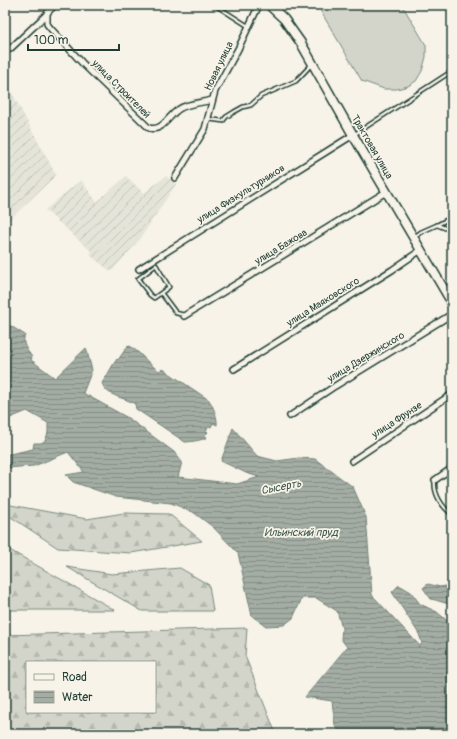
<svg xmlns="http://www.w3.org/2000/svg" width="457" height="739" viewBox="0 0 457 739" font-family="Pangolin,sans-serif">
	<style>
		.industrial { fill: url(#industrial-furrows) }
		.grass { fill: #d3d5ca; stroke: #79897f }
		.forest { fill: url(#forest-firs); stroke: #79897f; fill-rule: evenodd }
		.water { fill: url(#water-rules); stroke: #6f8077 }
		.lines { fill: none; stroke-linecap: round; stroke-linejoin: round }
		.service-casing { stroke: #1f3d34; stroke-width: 5.5 }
		.minor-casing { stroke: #1f3d34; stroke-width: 8 }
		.primary-casing { stroke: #1f3d34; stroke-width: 11 }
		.service { stroke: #f7f3e8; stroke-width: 2.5 }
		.minor { stroke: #f7f3e8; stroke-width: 5 }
		.primary { stroke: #f7f3e8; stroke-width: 8 }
		.labels { text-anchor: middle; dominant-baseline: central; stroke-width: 3.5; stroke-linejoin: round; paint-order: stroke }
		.street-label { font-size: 10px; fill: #1f3d34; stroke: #f7f3e8 }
		.water-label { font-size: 11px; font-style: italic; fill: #405950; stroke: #f7f3e8 }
	</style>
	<defs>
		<pattern id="industrial-furrows" width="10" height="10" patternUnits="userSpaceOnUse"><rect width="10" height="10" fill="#e5e4d9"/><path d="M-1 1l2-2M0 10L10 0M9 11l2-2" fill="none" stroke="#c4c4bb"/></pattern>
		<pattern id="forest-firs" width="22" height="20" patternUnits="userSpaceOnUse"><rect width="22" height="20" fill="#d3d5ca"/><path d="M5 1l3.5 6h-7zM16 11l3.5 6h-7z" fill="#b5b8ae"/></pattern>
		<pattern id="water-rules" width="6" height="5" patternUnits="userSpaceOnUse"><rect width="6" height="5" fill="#a4ada3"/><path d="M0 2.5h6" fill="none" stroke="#858e86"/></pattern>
	</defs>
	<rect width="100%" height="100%" fill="#f7f3e8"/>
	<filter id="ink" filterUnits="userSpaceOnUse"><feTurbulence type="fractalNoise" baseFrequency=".025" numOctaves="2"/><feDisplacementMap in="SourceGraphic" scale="8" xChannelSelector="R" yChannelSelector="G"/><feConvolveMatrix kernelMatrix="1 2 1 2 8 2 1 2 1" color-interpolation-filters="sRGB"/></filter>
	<g filter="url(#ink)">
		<g class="industrial">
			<path d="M5,80L56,175L5,224Z"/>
			<path d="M126,176L144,193L166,176L176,184L140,239L111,272L90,255L92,252L45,210L81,180L97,202Z"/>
		</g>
		<path class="grass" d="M317,5H402L426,45V57L422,71L416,81L408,86L397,89H384L362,81Z"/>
		<g class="forest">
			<path d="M5,504L87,519L124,513L169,514L202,541L131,553L58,548L5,513Z"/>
			<path d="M5,548H6L115,610H5Z"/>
			<path d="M67,567L112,574L180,568L209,585L213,611H142Z"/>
			<path d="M247,628L245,656L276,734H5V635ZM27,662H155V712H27Z"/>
		</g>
		<g class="water">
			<path d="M6,323L25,335C21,343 27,350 32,357L31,360L55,378L86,348L92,370L83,393L128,418L174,452L182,462L178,477L237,484L259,477L246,473L221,461L233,428L257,456L277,461L299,458L315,459L353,487L366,517L372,595L420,646L422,643L419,634L392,592L399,585L411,592L420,604L437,612L452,625V734H341L335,725L332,701L305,697L347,647L341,639L342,628L337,611L316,598H302L293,618L284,625L266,626L252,616L238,553L213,527L193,512L171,503L116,497L73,482L66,475L84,472L68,452L34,466L5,468V455L33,449L34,443H41L45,441L48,433V423L27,411L10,418L5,425V355H11L12,353C6,347 8,338 11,330Z"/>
			<path d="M130,346C141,353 148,364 159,371L163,369L209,400C213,406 218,418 217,425L213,423L211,427L209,426L206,430L208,432L205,435L207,437C204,440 190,442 185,442L136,409L135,404C125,397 106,397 102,383C108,375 111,367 117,359L118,360L127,347Z"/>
			<path d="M428,584L440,587L452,585V604C445,604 438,600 431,599L423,588Z"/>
		</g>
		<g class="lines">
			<defs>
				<g id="service">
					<path d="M215,5L248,26"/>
					<path d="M208,119L223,121L226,117L234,112L243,107L251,105L261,96L296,81L311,65"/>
					<path d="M355,134L449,73"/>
					<path d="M437,225L452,217"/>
					<path d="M414,237L421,232L437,225L450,230L452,233"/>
					<path d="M161,293L169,287L156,265L138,279L150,295L154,298L161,293L176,313L184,315"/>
					<path d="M435,480C433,494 442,506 452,515"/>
				</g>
				<g id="minor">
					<path d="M55,5L47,13V24L51,29L85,66L149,128C163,132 168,116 179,109C188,103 202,103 212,100"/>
					<path d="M10,49L47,14"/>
					<path d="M175,178L205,129L215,91L238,49L259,5"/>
					<path d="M139,269L353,135"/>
					<path d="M184,316L386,192"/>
					<path d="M234,369L392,270L421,250"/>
					<path d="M290,416L335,386L452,314"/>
					<path d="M352,461L452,394"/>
					<path d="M435,480L452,468"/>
				</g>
				<path id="primary" d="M269,5L284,19L301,43L353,135L452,303"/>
			</defs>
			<use href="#service" class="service-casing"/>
			<use href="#minor" class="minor-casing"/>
			<use href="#primary" class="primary-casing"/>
			<use href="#service" class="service"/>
			<use href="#minor" class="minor"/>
			<use href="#primary" class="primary"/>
		</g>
	</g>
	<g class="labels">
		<g class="street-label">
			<text transform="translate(219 66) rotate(-64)">Новая улица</text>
			<text transform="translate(121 89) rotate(45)">улица Строителей</text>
			<text transform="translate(372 147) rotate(60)">Трактовая улица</text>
			<text transform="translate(241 194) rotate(-32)">улица Физкультурников</text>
			<text transform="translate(281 247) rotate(-31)">улица Бажова</text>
			<text transform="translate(323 302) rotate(-32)">улица Маяковского</text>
			<text transform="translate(366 357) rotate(-31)">улица Дзержинского</text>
			<text transform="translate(397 420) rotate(-33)">улица Фрунзе</text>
		</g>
		<g class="water-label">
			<text transform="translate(281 487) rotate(-11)">Сысерть</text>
			<text x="301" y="532">Ильинский пруд</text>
		</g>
	</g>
	<rect width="457" height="739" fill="none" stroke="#f7f3e8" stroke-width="20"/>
	<rect x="10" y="10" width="437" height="719" fill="none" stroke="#1f3d34" stroke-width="1.5" filter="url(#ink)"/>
	<rect x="26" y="661" width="130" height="52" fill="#f7f3e8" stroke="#a1aaa0"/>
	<rect x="34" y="674" width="20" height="6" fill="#f7f3e8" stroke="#a1aaa0"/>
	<text x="62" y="681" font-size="12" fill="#1f3d34">Road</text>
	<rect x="34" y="691" width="20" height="12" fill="url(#water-rules)" stroke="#a1aaa0"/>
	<text x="62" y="701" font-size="12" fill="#1f3d34">Water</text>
	<path d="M28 44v6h91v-6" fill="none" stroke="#1f3d34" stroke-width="2"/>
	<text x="34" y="44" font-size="12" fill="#1f3d34" stroke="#f7f3e8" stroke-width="3" paint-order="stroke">100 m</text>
</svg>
